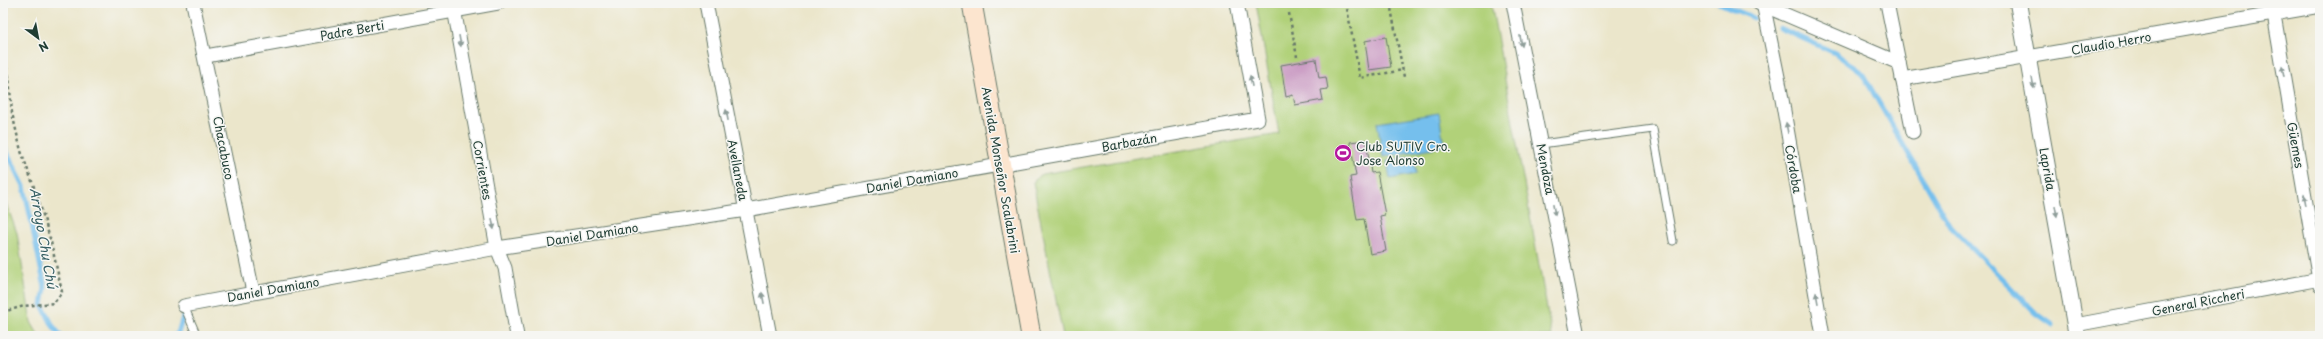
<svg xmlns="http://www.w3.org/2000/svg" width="2323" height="339" viewBox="0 0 2323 339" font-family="'Playpen Sans',sans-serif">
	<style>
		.green { fill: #b1d179; stroke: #688756 }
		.water { fill: #74bfed; stroke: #4a7e90 }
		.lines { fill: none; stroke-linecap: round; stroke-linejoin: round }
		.stream { stroke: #74bfed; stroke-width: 5 }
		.building { fill: #c999c2 }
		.service-casing { stroke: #667869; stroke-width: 9 }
		.minor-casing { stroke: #667869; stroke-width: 15 }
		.tertiary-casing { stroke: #667869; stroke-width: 18 }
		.secondary-casing { stroke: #667869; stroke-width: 21 }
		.path { stroke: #667869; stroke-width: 2.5; stroke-dasharray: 3 3; stroke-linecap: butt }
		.service { stroke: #fff; stroke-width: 7 }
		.minor { stroke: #fff; stroke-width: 13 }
		.tertiary { stroke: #fff; stroke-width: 16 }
		.secondary { stroke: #fce5cf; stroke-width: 19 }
		.oneway { fill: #8f9e9a }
		.labels { text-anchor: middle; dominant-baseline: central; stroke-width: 3; stroke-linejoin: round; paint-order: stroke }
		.street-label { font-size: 12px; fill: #1f3d34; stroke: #f6f6f2 }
		.poi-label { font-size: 12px; fill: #1f3d34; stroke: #f6f6f2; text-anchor: start }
		.water-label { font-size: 13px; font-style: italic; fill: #345e62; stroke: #f6f6f2 }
	</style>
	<rect width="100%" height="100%" fill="#f6f6f2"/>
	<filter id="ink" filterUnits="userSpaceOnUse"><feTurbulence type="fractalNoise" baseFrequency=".025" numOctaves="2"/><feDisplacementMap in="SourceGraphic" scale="8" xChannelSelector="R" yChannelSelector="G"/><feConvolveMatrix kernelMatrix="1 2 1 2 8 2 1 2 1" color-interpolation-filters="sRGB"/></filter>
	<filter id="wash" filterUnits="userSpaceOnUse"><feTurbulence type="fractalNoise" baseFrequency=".012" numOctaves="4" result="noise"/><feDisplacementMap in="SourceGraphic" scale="16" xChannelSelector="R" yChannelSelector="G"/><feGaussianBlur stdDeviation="0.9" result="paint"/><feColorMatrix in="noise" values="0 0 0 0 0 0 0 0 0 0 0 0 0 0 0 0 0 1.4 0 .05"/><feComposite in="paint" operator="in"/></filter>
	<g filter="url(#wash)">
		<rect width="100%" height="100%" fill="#ebe6cb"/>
		<g class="green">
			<path d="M1256,3H1491L1552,336H1063L1033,182L1042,174L1279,134Z"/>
			<path d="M3,195L17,233L31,322L39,336H3Z"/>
		</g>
		<g class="water">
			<path d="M1439,113L1444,146L1383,157L1377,123Z"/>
			<path d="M1413,156L1416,174L1390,179L1387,161Z"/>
		</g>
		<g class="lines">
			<g class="stream">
				<path d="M1719,3L1754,18"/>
				<path d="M1780,28L1835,53L1862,73L1950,226L2036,313L2053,325"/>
				<path d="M3,144L24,186L45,288L42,305L53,326L61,336"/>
				<path d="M174,336L178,333L183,317"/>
			</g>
		</g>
		<g id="blocks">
			<g class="building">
				<path d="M1386,37L1391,67L1369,70L1365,41Z"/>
				<path d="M1316,59L1319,78L1326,77L1328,89L1321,90L1323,100L1295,105L1293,95L1286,97L1281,65Z"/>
				<path d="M1366,140L1371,173L1377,172L1385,215L1380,216L1386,251L1370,254L1364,219L1357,220L1350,177L1356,176L1350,142Z"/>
			</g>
		</g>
	</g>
	<g filter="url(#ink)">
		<use href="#blocks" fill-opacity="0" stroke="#667869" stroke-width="1"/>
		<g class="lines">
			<defs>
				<g id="service">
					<path d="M1541,144L1653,129L1673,241"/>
					<path d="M184,306L197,336"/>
				</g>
				<g id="minor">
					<path d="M193,3L253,292"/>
					<path d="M453,3L497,248L505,268L517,336"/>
					<path d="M706,3L770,336"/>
					<path d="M1513,3L1578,336"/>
					<path d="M1758,3L1899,63"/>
					<path d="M1763,3L1779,82L1823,336"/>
					<path d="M1887,3L1913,132"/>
					<path d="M2272,3L2320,286"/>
					<path d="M206,56L498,3"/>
					<path d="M1902,79L2320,6"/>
					<path d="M184,306L497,248L746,210L1258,119L1237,3"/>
					<path d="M2075,325L2320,279"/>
				</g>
				<path id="tertiary" d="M2018,3L2077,336"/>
				<path id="secondary" d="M972,3L1031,336"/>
			</defs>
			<use href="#service" class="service-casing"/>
			<use href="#minor" class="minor-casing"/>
			<use href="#tertiary" class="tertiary-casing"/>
			<use href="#secondary" class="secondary-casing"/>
			<g class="path">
				<path d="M1346,3L1360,78L1403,70"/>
				<path d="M1390,3L1404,77"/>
				<path d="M1289,13L1297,57"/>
				<path d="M3,51L9,77L12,113L21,151L38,198L51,242L62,292L54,303L24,306L3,312"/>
				<path d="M3,92L10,88"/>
			</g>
			<use href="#service" class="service"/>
			<use href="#minor" class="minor"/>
			<use href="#tertiary" class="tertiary"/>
			<use href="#secondary" class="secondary"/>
		</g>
		<defs><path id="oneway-solid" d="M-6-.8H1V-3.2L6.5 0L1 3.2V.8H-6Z"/></defs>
		<g class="oneway">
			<use href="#oneway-solid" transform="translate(460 41) rotate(80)"/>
			<use href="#oneway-solid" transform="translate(1521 41) rotate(79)"/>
			<use href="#oneway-solid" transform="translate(2283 71) rotate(-100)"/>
			<use href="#oneway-solid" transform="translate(1251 81) rotate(-100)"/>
			<use href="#oneway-solid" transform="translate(2033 83) rotate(80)"/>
			<use href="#oneway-solid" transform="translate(727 115) rotate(-101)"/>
			<use href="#oneway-solid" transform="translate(1787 128) rotate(-100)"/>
			<use href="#oneway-solid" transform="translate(2305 200) rotate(-100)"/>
			<use href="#oneway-solid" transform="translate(1554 210) rotate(79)"/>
			<use href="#oneway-solid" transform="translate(2056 211) rotate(80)"/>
			<use href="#oneway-solid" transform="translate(493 224) rotate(80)"/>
			<use href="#oneway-solid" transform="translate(763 298) rotate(-101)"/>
			<use href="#oneway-solid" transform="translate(1817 298) rotate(-100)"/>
		</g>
	</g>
	<defs>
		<symbol id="stadium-disc" viewBox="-11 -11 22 22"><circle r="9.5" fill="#b5179e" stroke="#f6f6f2"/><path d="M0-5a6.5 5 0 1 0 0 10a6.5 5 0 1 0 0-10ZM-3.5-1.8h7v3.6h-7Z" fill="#fff"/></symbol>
	</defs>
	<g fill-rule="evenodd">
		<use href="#stadium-disc" x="1333" y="143" width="20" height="20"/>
	</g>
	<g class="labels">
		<g class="street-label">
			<text transform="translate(352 30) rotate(-10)">Padre Berti</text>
			<text transform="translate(2111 43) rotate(-10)">Claudio Herro</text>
			<text transform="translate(1129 142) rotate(-10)">Barbazán</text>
			<text transform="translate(2296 145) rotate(80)">Güemes</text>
			<text transform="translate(224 148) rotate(79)">Chacabuco</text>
			<text transform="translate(1546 169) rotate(79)">Mendoza</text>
			<text transform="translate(1794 169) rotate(80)">Córdoba</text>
			<text transform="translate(2048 169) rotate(80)">Laprida</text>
			<text transform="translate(483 170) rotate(80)">Corrientes</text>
			<text transform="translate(738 170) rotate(79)">Avellaneda</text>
			<text transform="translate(1001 170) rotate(80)">Avenida Monseñor Scalabrini</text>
			<text transform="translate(912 180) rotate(-10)">Daniel Damiano</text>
			<text transform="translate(592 234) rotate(-9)">Daniel Damiano</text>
			<text transform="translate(273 289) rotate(-10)">Daniel Damiano</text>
			<text transform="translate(2198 302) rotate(-11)">General Riccheri</text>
		</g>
		<g class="poi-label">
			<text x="1356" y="146">Club SUTIV Cro.<tspan x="1356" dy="14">Jose Alonso</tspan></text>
		</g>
		<g class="water-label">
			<text transform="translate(44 238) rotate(80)">Arroyo Chu Chú</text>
		</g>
	</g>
	<rect width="2323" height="339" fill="none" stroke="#f6f6f2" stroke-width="16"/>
	<g transform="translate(38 38) rotate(148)" stroke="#f6f6f2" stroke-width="3" paint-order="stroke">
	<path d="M0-3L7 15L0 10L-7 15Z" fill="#1f3d34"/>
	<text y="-6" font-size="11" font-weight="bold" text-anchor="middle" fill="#1f3d34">N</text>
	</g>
</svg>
